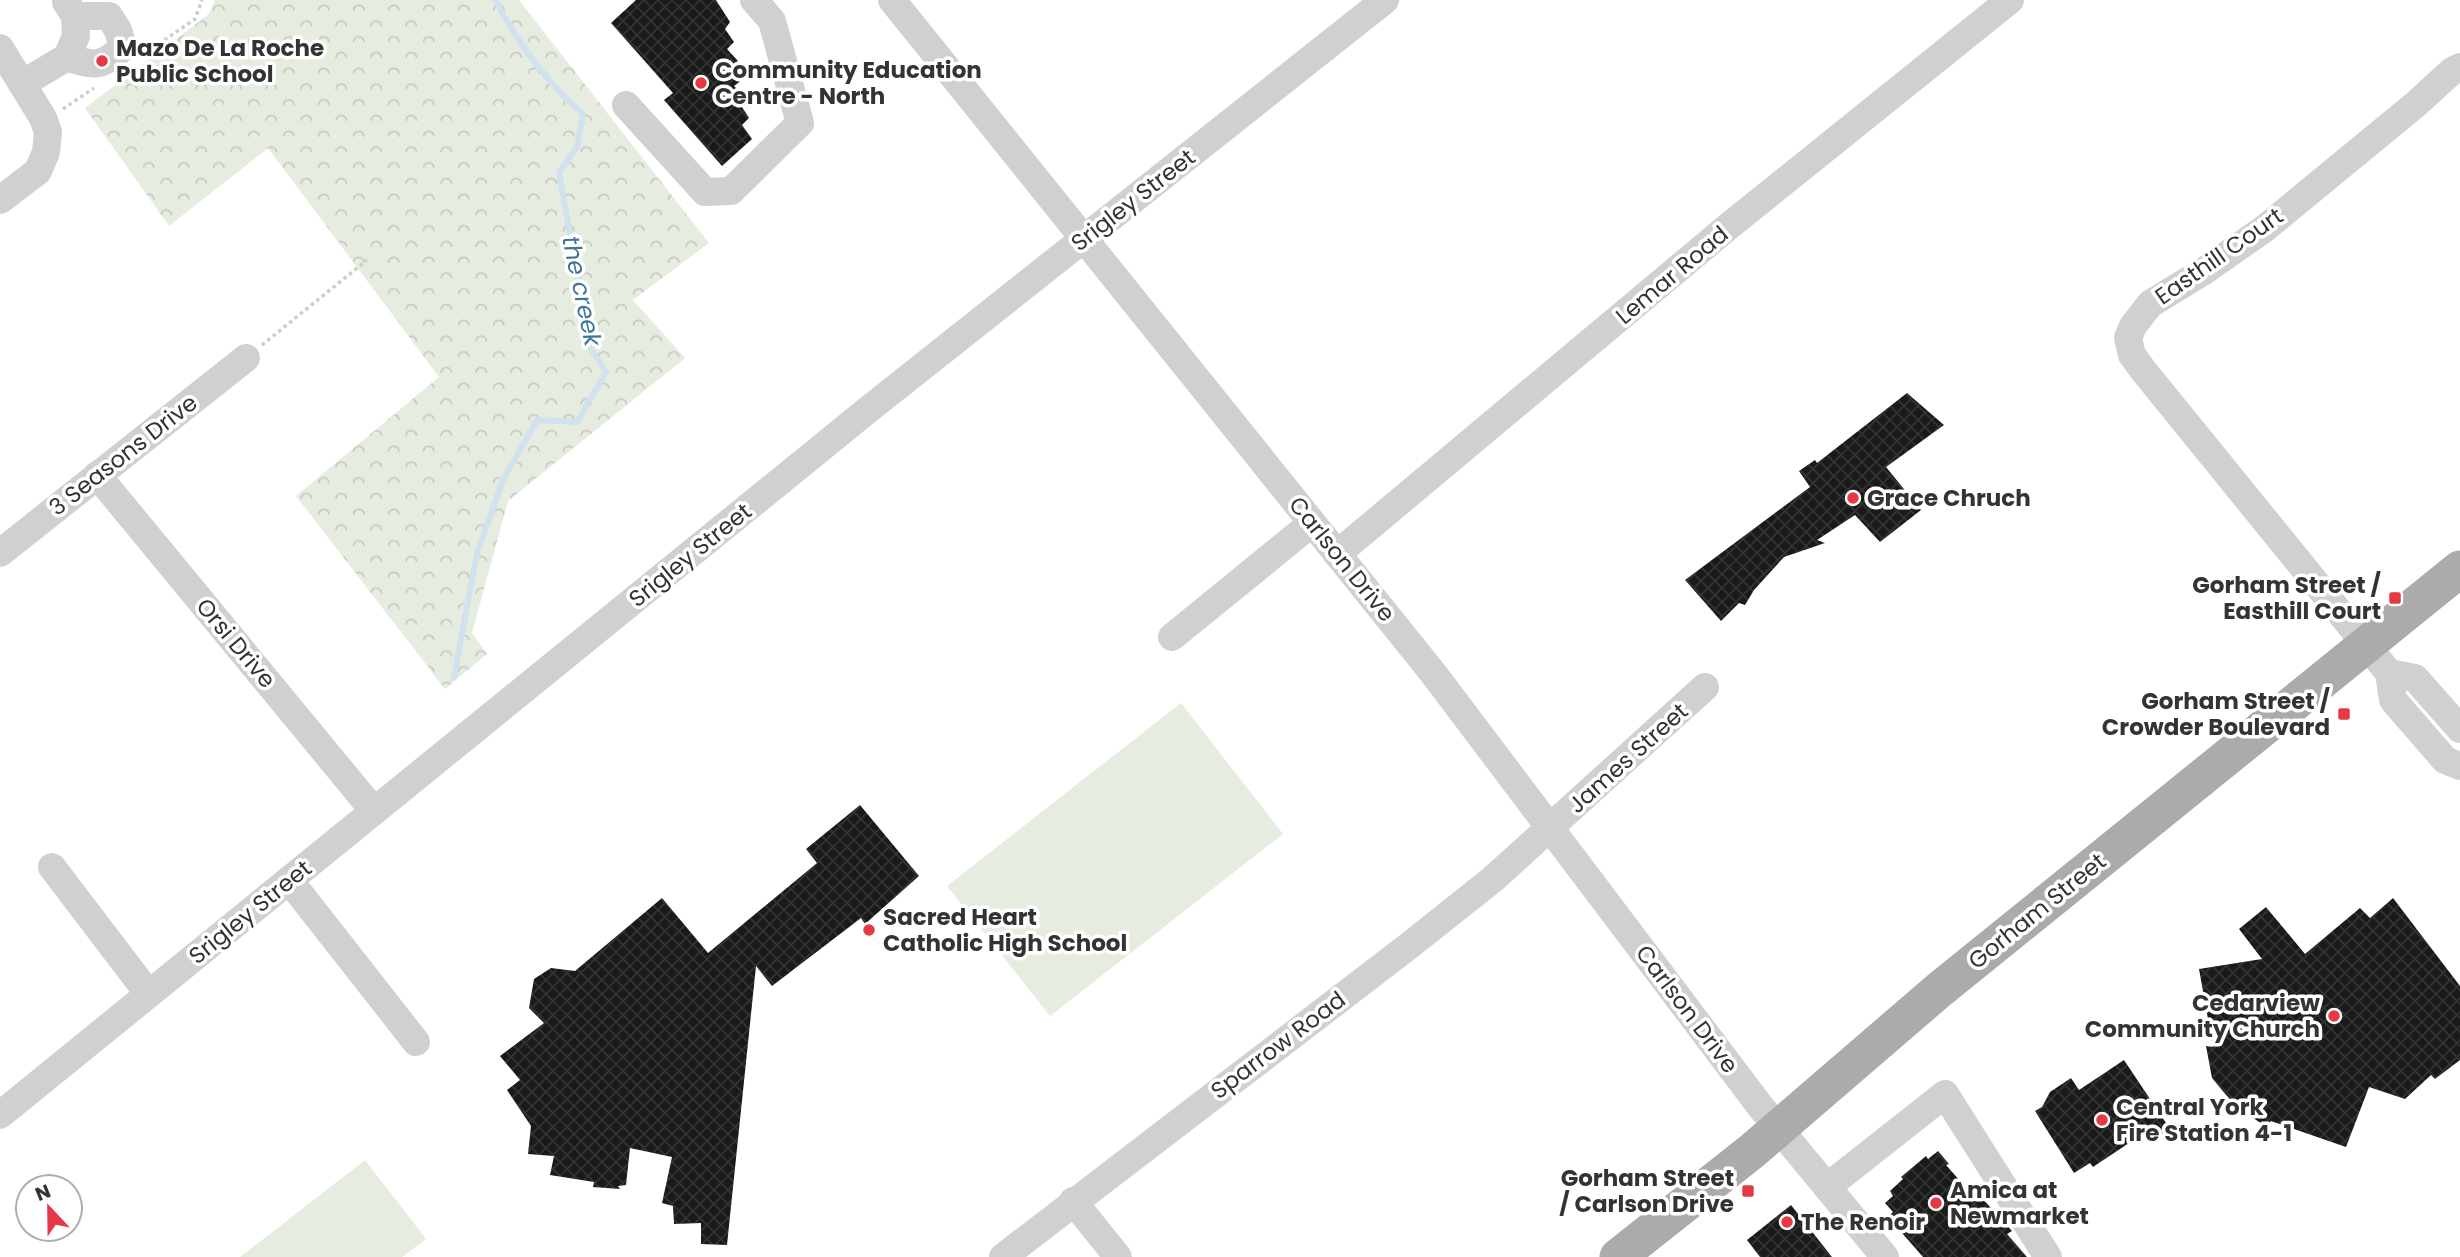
<svg xmlns="http://www.w3.org/2000/svg" width="2460" height="1257" viewBox="0 0 2460 1257" font-family="Poppins,sans-serif">
	<style>
		.forest { fill: url(#forest-crowns) }
		.garden { fill: #e6ecdf }
		.lines { fill: none; stroke-linecap: round; stroke-linejoin: round }
		.stream { stroke: #cfe2ee; stroke-width: 6 }
		.building { fill: url(#building-cross-hatch) }
		.path { stroke: #cdcdcd; stroke-width: 3.5; stroke-dasharray: 3.5 3.5; stroke-linecap: butt }
		.minor { stroke: #d0d0d0; stroke-width: 28 }
		.major { stroke: #ababab; stroke-width: 37 }
		.poi-dot { fill: #e63946; stroke: #fff; stroke-width: 2.5 }
		.labels { text-anchor: middle; dominant-baseline: central; stroke-width: 7; stroke-linejoin: round; paint-order: stroke }
		.poi-label { font-size: 23px; font-weight: bold; fill: #333; stroke: #fff; text-anchor: start }
		.street-label { font-size: 23px; fill: #333; stroke: #fff }
		.water-label { font-size: 24px; font-style: italic; fill: #3f7597; stroke: #fff }
	</style>
	<defs>
		<pattern id="forest-crowns" width="20" height="18" patternUnits="userSpaceOnUse" patternTransform="scale(1.75)"><rect width="20" height="18" fill="#e6ecdf"/><path d="M2 6a3 3 0 1 1 6 0M12 15a3 3 0 1 1 6 0" fill="none" stroke="#c6cbc0"/></pattern>
		<pattern id="building-cross-hatch" width="8" height="8" patternUnits="userSpaceOnUse" patternTransform="scale(1.75)"><rect width="8" height="8" fill="#1a1a1a"/><path d="M0 0l8 8M0 8l8-8" fill="none" stroke="#333"/></pattern>
	</defs>
	<rect width="100%" height="100%" fill="#fff"/>
	<path class="forest" d="M215,0H519L709,243L633,300L685,358L508,501L472,633L487,654L445,689L296,496L439,377L268,148L169,226L85,108L209,14Z"/>
	<g class="garden">
		<path d="M1181,703L1283,834L1050,1016L947,886Z"/>
		<path d="M365,1160L426,1239L402,1257H240Z"/>
	</g>
	<g class="lines">
		<path class="stream" d="M454,677L477,553L503,480L537,420L577,422L606,372L590,347L559,172L577,147L583,114C546,82 518,43 495,0"/>
	</g>
	<g class="building">
		<path d="M636,0H716L730,22L725,29L734,42L727,49L738,61L731,67L742,80L734,86L748,101L742,107L749,118L742,125L752,139L722,166L664,100L673,93L611,23Z"/>
		<path d="M1907,393L1944,425L1886,467L1921,510L1880,542L1855,515L1817,540L1825,543L1784,557L1754,590L1745,605L1739,603L1721,621L1685,580L1810,487L1799,471L1815,460L1817,463Z"/>
		<path d="M860,805L919,876L865,924L861,918L772,986L756,966L727,1245L701,1244V1223L674,1224L673,1206L662,1203L672,1157L630,1148L626,1185L618,1186L620,1189L593,1187L594,1182L550,1175L554,1156L528,1154L531,1126L507,1090L520,1080L500,1056L544,1023L529,1008L534,979L551,968L575,971L662,898L708,953L817,863L806,849Z"/>
		<path d="M2393,898L2460,986V1060L2435,1079L2431,1075L2405,1099L2369,1087L2346,1147L2271,1121L2267,1127L2236,1107L2212,1078L2206,1046L2213,1047L2199,969L2262,959L2239,929L2266,907L2305,954L2360,908L2370,918Z"/>
		<path d="M2124,1060L2170,1129L2156,1138L2150,1129L2093,1167L2090,1163L2074,1173L2035,1111L2042,1107L2050,1092L2071,1078L2079,1090Z"/>
		<path d="M1938,1151L1949,1164L1946,1165L1968,1190L1972,1187L2012,1231L2007,1234L2027,1257H1923L1888,1217L1893,1212L1885,1203L1893,1196L1890,1191L1903,1179L1901,1177L1926,1156L1928,1159Z"/>
		<path d="M1791,1205L1832,1257H1760L1747,1240Z"/>
	</g>
	<g class="lines">
		<g class="path">
			<path d="M147,52L195,19L202,0"/>
			<path d="M63,109L94,88"/>
			<path d="M262,345L367,260"/>
		</g>
		<g class="minor">
			<path d="M892,0L1433,673L1760,1106L1885,1257"/>
			<path d="M0,48L43,118L48,132L46,152L38,171L0,200"/>
			<path d="M67,57C93,66 102,68 123,47L118,30L109,16H75"/>
			<path d="M2460,67L2452,71L2416,104L2264,229L2204,271L2150,304L2133,326L2128,338L2132,355L2143,370L2389,673L2393,700L2445,760L2460,766"/>
			<path d="M22,84L67,57L76,36L75,16L66,2"/>
			<path d="M626,105L705,192L731,191L800,123L772,21L754,0"/>
			<path d="M97,475L374,811"/>
			<path d="M0,553L246,358"/>
			<path d="M1337,554L1729,226L2010,0"/>
			<path d="M1172,637L1312,523"/>
			<path d="M2389,673L2415,678L2460,729"/>
			<path d="M52,867L148,993"/>
			<path d="M289,880L416,1042"/>
			<path d="M0,1115L869,409L1385,0"/>
			<path d="M1827,1187L1945,1094L2048,1257"/>
			<path d="M1073,1201L1118,1257"/>
			<path d="M1003,1257L1410,945L1493,879L1705,687"/>
		</g>
		<path class="major" d="M1618,1257L1752,1151L1939,990L2460,569"/>
	</g>
	<g class="poi-dot">
		<circle cx="102" cy="61" r="7"/>
		<circle cx="701" cy="83" r="7"/>
		<circle cx="1853" cy="498" r="7"/>
		<rect x="2388" y="591" width="14" height="14" rx="3.5"/>
		<rect x="2337" y="707" width="14" height="14" rx="3.5"/>
		<circle cx="869" cy="930" r="7"/>
		<circle cx="2334" cy="1016" r="7"/>
		<circle cx="2102" cy="1120" r="7"/>
		<rect x="1741" y="1184" width="14" height="14" rx="3.5"/>
		<circle cx="1936" cy="1203" r="7"/>
		<circle cx="1787" cy="1222" r="7"/>
	</g>
	<g class="labels">
		<g class="poi-label">
			<text x="116" y="48">Mazo De La Roche<tspan x="116" dy="26">Public School</tspan></text>
			<text x="715" y="70">Community Education<tspan x="715" dy="26">Centre - North</tspan></text>
			<text x="1867" y="498">Grace Chruch</text>
			<text x="2381" y="585" text-anchor="end">Gorham Street /<tspan x="2381" dy="26">Easthill Court</tspan></text>
			<text x="2330" y="701" text-anchor="end">Gorham Street /<tspan x="2330" dy="26">Crowder Boulevard</tspan></text>
			<text x="883" y="917">Sacred Heart<tspan x="883" dy="26">Catholic High School</tspan></text>
			<text x="2320" y="1003" text-anchor="end">Cedarview<tspan x="2320" dy="26">Community Church</tspan></text>
			<text x="2116" y="1107">Central York<tspan x="2116" dy="26">Fire Station 4-1</tspan></text>
			<text x="1734" y="1178" text-anchor="end">Gorham Street<tspan x="1734" dy="26">/ Carlson Drive</tspan></text>
			<text x="1950" y="1190">Amica at<tspan x="1950" dy="26">Newmarket</tspan></text>
			<text x="1801" y="1222">The Renoir</text>
		</g>
		<g class="street-label">
			<text transform="translate(1133 200) rotate(-38)">Srigley Street</text>
			<text transform="translate(2219 256) rotate(-35)">Easthill Court</text>
			<text transform="translate(1672 275) rotate(-40)">Lemar Road</text>
			<text transform="translate(123 455) rotate(-38)">3 Seasons Drive</text>
			<text transform="translate(690 555) rotate(-39)">Srigley Street</text>
			<text transform="translate(1342 559) rotate(51)">Carlson Drive</text>
			<text transform="translate(236 643) rotate(50)">Orsi Drive</text>
			<text transform="translate(1628 758) rotate(-42)">James Street</text>
			<text transform="translate(2037 911) rotate(-39)">Gorham Street</text>
			<text transform="translate(250 912) rotate(-39)">Srigley Street</text>
			<text transform="translate(1687 1009) rotate(53)">Carlson Drive</text>
			<text transform="translate(1278 1045) rotate(-37)">Sparrow Road</text>
		</g>
		<g class="water-label">
			<text transform="translate(582 291) rotate(78)">the creek</text>
		</g>
	</g>
	<g transform="translate(49 1208) rotate(338)"><circle r="33" fill="#ffffff" stroke="#adadad" stroke-width="2"/>
	<path d="M0-5L12 26L0 18L-12 26Z" fill="#e63946"/>
	<text y="-10" font-size="19" font-weight="bold" text-anchor="middle" fill="#333333">N</text>
	</g>
</svg>
